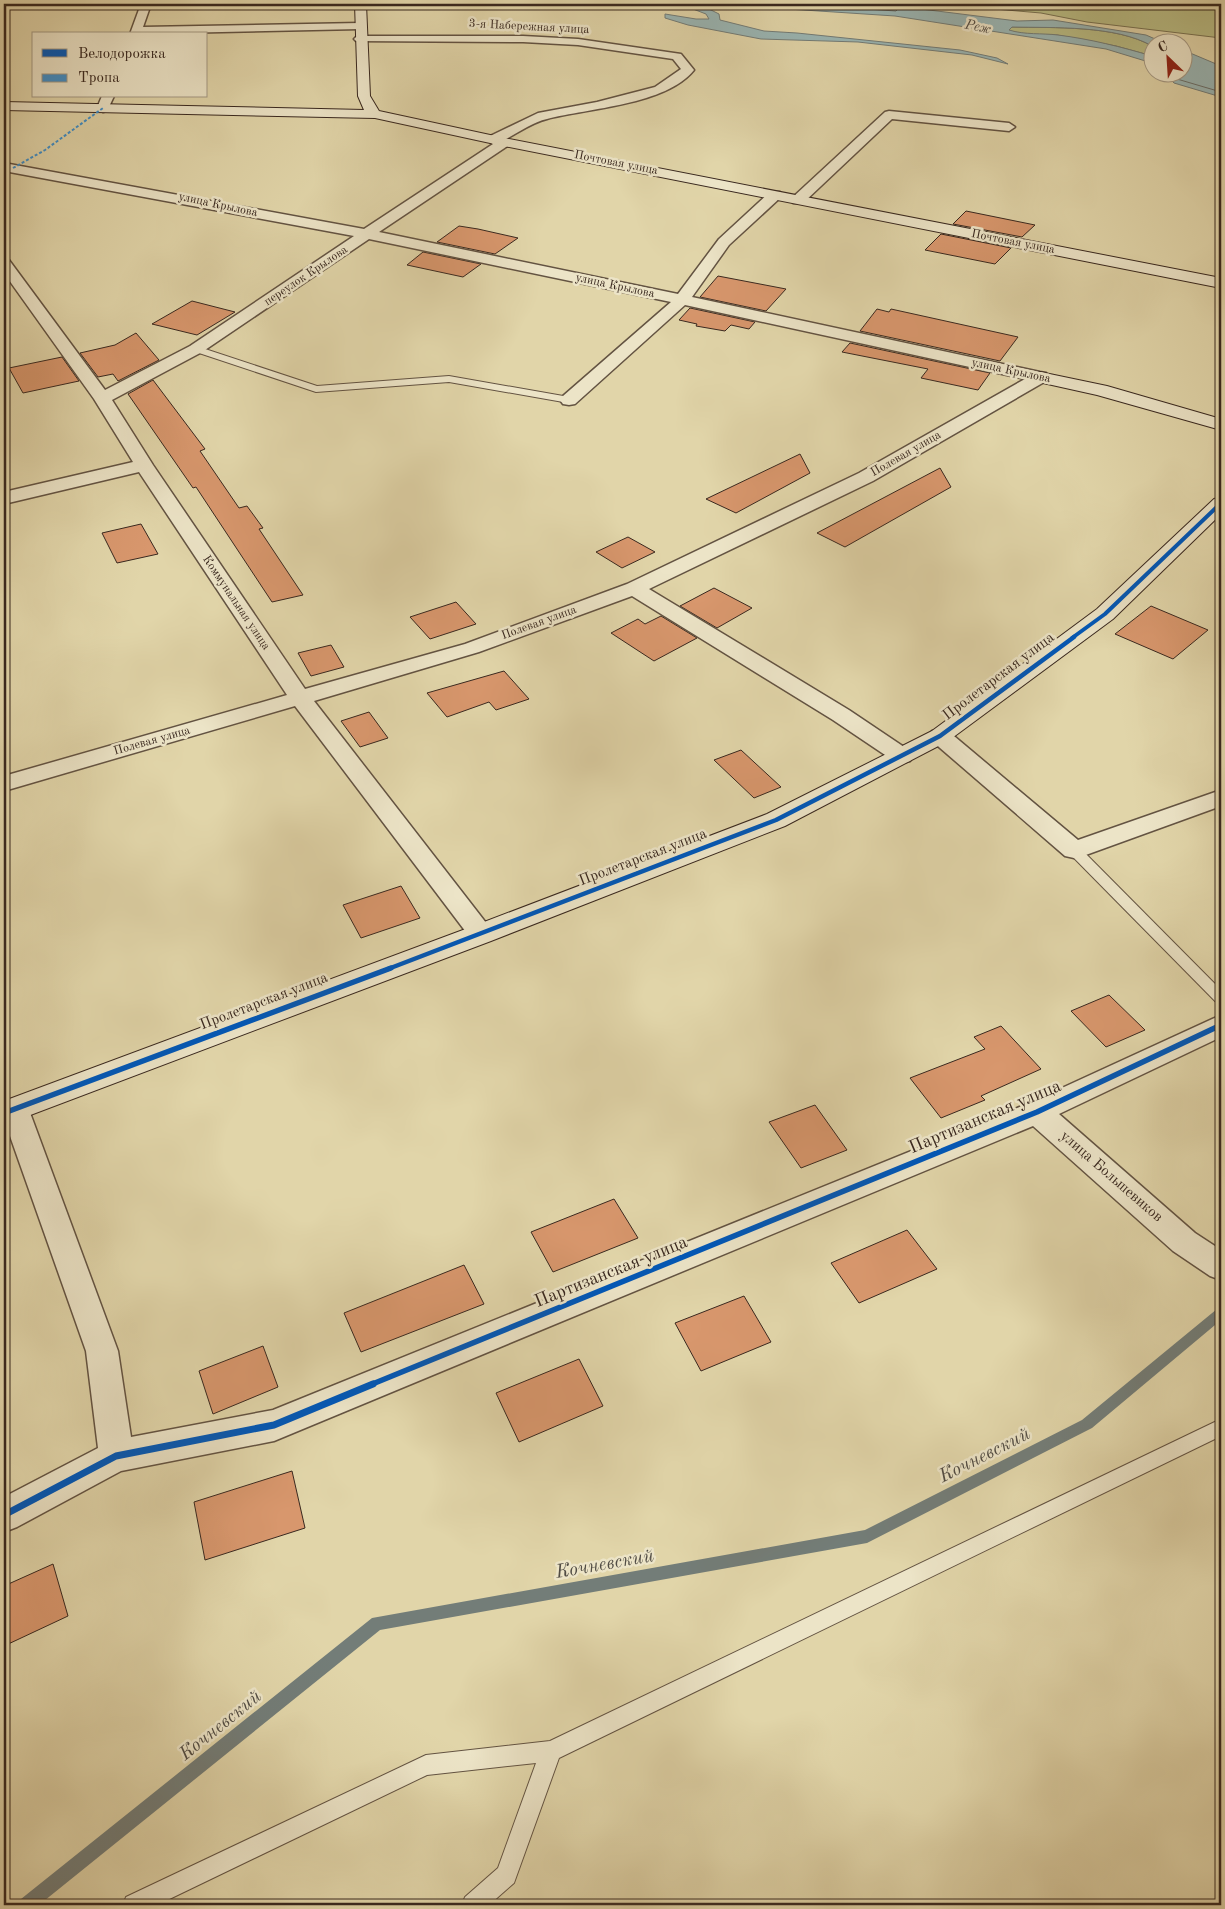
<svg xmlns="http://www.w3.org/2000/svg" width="1225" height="1909" viewBox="0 0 1225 1909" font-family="'Old Standard TT',serif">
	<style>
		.green { fill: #b9bc84; stroke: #797252 }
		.water { fill: #9ab6b4; stroke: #737d78 }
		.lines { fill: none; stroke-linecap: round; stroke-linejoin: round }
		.shore { stroke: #6a6f6a; stroke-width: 1 }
		.stream { fill: #737d78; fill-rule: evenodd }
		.building { fill: #d8976d; stroke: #39281f }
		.lane-casing { stroke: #635342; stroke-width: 2 }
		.street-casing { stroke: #635342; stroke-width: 3 }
		.secondary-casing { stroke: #39281f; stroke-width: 2 }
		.lane { fill: #ece4c7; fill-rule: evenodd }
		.street { fill: #ece4c7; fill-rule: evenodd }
		.secondary { fill: #ece4c7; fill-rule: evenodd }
		.quiet { stroke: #3e8fca; stroke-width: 2; stroke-dasharray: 3 2; stroke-linecap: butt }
		.cycleway-far3-casing { stroke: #ece4c7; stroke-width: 6 }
		.cycleway-far2-casing { stroke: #ece4c7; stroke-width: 7 }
		.cycleway-far1-casing { stroke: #ece4c7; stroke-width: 9 }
		.cycleway-casing { stroke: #ece4c7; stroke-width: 10 }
		.cycleway-far3 { stroke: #0057b8; stroke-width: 4 }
		.cycleway-far2 { stroke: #0057b8; stroke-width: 4.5 }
		.cycleway-far1 { stroke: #0057b8; stroke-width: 5.5 }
		.cycleway { stroke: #0057b8; stroke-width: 7 }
		.labels { text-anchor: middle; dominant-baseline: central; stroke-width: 5; stroke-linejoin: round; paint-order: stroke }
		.far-street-label { font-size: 12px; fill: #39281f; stroke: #ece4c7 }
		.far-water-label { font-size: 14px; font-style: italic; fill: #514c44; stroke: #ece4c7 }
		.street-label { font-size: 15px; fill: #39281f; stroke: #ece4c7 }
		.near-street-label { font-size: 18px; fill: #39281f; stroke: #ece4c7 }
		.near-water-label { font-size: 19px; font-style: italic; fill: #514c44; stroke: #ece4c7 }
	</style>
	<rect width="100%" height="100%" fill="#e1d5a9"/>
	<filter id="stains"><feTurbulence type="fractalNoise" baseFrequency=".004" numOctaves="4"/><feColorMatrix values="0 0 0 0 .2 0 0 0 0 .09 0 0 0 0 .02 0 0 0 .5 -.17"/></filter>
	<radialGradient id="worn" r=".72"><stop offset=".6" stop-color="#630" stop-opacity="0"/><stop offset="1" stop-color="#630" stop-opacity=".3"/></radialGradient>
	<g class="green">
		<path d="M937,4H1221V38L1087,22L1041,13Z"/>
		<path d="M1012,27C1053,28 1116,25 1152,46V56L1116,46L1057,35H1032L1008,31Z"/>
	</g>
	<g class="water">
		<path d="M598,4H898L905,7L1017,21L1053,20L1146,35L1162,42H1152V46C1116,25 1053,28 1012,27L1009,30C1025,35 1042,33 1058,35C1090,39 1122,47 1152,56V63L1106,49L895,16L773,8L724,6L707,8L719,14L720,20L764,31L797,33L960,50L997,58L1008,64L972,55L858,42L761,39L688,25L665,18V14L696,19H709L706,14L693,9L622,7Z"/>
		<path d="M1183,50L1221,66V97L1174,83L1165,73L1182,72Z"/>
	</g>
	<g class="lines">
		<g class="shore">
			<path d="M795,4L896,11L898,9L897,4"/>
			<path d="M1172,72L1177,79L1221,92"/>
		</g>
		<path class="stream" d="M1221,1308V1320L1092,1428L867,1543L380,1630L39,1905H19L21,1899L372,1618L865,1530L1082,1420L1217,1309Z"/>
	</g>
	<g class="building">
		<path d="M966,211L1035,225L1022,237L953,224Z"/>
		<path d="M459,226L478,229L518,238L495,254L437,242Z"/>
		<path d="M941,234L1011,248L995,264L925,250Z"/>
		<path d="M423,252L481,264L463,277L407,265Z"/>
		<path d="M718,276L786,289L766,311L700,297Z"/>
		<path d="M192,301L235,312L197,335L152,324Z"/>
		<path d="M690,308L755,322L749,329L731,325L725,331L696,326L697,324L679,320Z"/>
		<path d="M877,309L889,312L891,309L1018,337L1000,361L860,331Z"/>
		<path d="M136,333L159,360L118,381L113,374L98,377L80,353L115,345Z"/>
		<path d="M850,343L990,373L978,390L921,378L928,369L842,352Z"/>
		<path d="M62,357L79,381L23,393L9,368Z"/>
		<path d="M153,380L205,449L200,451L239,508L247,506L263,528L259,529L303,595L272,602L196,487L193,488L128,394Z"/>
		<path d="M800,454L810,473L736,513L706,499Z"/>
		<path d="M940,468L951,487L845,547L817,533Z"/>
		<path d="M141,524L158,554L117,563L102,533Z"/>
		<path d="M628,537L655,552L622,568L596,552Z"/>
		<path d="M714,588L752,608L717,628L680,606Z"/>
		<path d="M456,602L476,624L430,639L410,617Z"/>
		<path d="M1151,606L1208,630L1173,659L1115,634Z"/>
		<path d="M661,616L697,638L654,661L611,633L638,619L645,624Z"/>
		<path d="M331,645L344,667L311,676L298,653Z"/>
		<path d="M504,671L529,699L496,710L489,702L447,717L427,693Z"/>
		<path d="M369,712L388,738L360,747L341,721Z"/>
		<path d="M741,750L781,787L754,798L714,760Z"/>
		<path d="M401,886L420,918L361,938L343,905Z"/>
		<path d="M1109,995L1145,1030L1106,1047L1071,1011Z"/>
		<path d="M1001,1026L1041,1069L981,1096L985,1100L941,1118L910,1078L985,1049L974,1037Z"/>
		<path d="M815,1105L847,1150L801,1168L769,1122Z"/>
		<path d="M614,1199L638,1238L553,1272L531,1232Z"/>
		<path d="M907,1230L937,1269L859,1303L831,1263Z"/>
		<path d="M464,1265L484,1304L361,1352L344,1313Z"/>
		<path d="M744,1296L771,1342L701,1371L675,1323Z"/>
		<path d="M263,1346L278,1387L213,1414L199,1371Z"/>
		<path d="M579,1359L603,1406L519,1442L496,1393Z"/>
		<path d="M292,1471L305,1528L205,1560L194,1502Z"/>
		<path d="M53,1564L68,1616L4,1646V1586Z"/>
	</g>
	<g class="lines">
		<defs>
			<g id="lane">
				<path d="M10,4L145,5L148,7L145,9L31,8Z"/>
				<path d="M196,346L317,386L449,376L569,397L573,400L569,403L449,382L316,392L193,351L192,349Z"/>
				<path d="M1074,846L1079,847L1221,990V1003L1216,1002L1069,853L1068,850Z"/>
				<path d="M1221,1419V1436L559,1758L514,1883L489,1905H462L465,1897L498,1868L536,1763L427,1775L157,1905H123L126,1897L426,1755L550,1741Z"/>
			</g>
			<g id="street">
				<path d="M141,4H151L143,27L360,23L365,26L360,29L130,34Z"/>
				<path d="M1204,4H1221V8L1205,6Z"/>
				<path d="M360,36H523L578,39L681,54L694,70C666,105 589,108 547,119C533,122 519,132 506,139L510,142L509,145L379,232L678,294L719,239L770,192H780L782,195L780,198L729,245L692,297L1040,372L1046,373L1048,377L1046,381L873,481L649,589L849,710L910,751L913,756L910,761L902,763L894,761L833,720L632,596L479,652L314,701L490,928L494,934L490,940L481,943L472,940L295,706L4,791V776L287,695L139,472L4,504V492L133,462L94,399L4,273V259L9,260L105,390L190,346L354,236L4,171V163L364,229L493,144L487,140L488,137L538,113L597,102L655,87L681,69L673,59L578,45L523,42L356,41L354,39L356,37ZM369,239L671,302L563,396L560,400L563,404L569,405L575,404L685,305L1025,379L859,473L627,584L465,644L305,689L153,465L112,400L202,352Z"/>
				<path d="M102,96H114L107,111L103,112L97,108Z"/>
				<path d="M889,111L1009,123L1015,127L1009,131L892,119L803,203H793L791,200L793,197L885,112Z"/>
				<path d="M940,729L948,731L1078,840L1221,790V806L1083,856L1074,858L1065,856L932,741L929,736L932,731Z"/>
				<path d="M1221,1015V1037L1059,1114L1195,1233L1221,1250V1280L1210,1276L1173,1251L1033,1126L286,1436L274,1441L121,1471L17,1527L4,1532V1497L98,1448L86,1351L4,1119L5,1102L15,1099L25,1102L29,1110L118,1351L131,1437L273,1410L1027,1104Z"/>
			</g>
			<g id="secondary">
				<path d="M355,4H366L370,96L379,111L504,138L1221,278V288L504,146L375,118L4,110V102L364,110L358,96Z"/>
				<path d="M1040,372L1107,386L1221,419V430L1097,395L1034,381L1031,377L1034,373Z"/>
				<path d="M1221,497V514L1113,619L948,741L785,826L491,941L4,1125V1101L471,927L767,814L932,731L1097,609L1214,499Z"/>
			</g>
		</defs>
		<use href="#lane" class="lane-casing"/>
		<use href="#street" class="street-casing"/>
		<use href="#secondary" class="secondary-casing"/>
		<use href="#lane" class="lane"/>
		<use href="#street" class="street"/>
		<use href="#secondary" class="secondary"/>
		<path class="quiet" d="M13,168L45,150L103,108"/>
		<defs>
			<path id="cycleway-far3" d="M1072,638L1105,614L1221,503"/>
			<path id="cycleway-far2" d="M388,969L776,820L940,736L1074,637"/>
			<g id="cycleway-far1">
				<path d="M4,1113L391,968"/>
				<path d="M370,1385L1037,1112L1221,1025"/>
			</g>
			<path id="cycleway" d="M4,1515L116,1456L274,1425L373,1384"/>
		</defs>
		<use href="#cycleway-far3" class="cycleway-far3-casing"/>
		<use href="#cycleway-far2" class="cycleway-far2-casing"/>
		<use href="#cycleway-far1" class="cycleway-far1-casing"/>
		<use href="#cycleway" class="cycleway-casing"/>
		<use href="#cycleway-far3" class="cycleway-far3"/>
		<use href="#cycleway-far2" class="cycleway-far2"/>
		<use href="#cycleway-far1" class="cycleway-far1"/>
		<use href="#cycleway" class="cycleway"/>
	</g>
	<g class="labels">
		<g class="far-street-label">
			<text transform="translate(529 27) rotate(3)">3-я Набережная улица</text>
			<text transform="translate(616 163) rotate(11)">Почтовая улица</text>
			<text transform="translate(218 205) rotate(12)">улица Крылова</text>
			<text transform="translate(1013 242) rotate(11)">Почтовая улица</text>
			<text transform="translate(306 276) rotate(-34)">переулок Крылова</text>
			<text transform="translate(615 286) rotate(12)">улица Крылова</text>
			<text transform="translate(1011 371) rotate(12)">улица Крылова</text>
			<text transform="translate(906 454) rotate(-30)">Полевая улица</text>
			<text transform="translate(236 603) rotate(56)">Коммунальная улица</text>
			<text transform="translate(539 623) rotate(-20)">Полевая улица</text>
			<text transform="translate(152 741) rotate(-16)">Полевая улица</text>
		</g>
		<g class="far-water-label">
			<text transform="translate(978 27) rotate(12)">Реж</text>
		</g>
		<g class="street-label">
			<text transform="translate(999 677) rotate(-37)">Пролетарская улица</text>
			<text transform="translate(643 858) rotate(-21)">Пролетарская улица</text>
			<text transform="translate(264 1002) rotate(-21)">Пролетарская улица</text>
			<text transform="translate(1111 1177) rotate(41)">улица Большевиков</text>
		</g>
		<g class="near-street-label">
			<text transform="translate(985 1117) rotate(-23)">Партизанская улица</text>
			<text transform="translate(611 1272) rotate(-22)">Партизанская улица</text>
		</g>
		<g class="near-water-label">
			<text transform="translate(985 1456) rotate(-27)">Кочневский</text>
			<text transform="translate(605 1565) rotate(-10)">Кочневский</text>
			<text transform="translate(221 1726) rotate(-39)">Кочневский</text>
		</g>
	</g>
	<rect width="1225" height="1909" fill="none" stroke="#e1d5a9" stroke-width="20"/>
	<rect x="5" y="5" width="1215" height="1899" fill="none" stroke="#39281f" stroke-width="2.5"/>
	<rect x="10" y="10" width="1205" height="1889" fill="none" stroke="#39281f"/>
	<rect x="32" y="32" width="175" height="65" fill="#ece4c7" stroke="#a49984"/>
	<rect x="42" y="49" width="25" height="8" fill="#0057b8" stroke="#a49984"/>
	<text x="78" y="58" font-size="15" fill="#39281f">Велодорожка</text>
	<rect x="42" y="74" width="25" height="8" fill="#3e8fca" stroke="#a49984"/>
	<text x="78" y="82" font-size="15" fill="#39281f">Тропа</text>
	<g transform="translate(1168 58) rotate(335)"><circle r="24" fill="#ece4c7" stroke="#a49984"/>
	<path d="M0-4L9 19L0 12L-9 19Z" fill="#8f2418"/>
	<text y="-8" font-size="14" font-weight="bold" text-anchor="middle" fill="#39281f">С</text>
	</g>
	<rect width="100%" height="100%" filter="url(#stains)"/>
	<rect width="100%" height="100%" fill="url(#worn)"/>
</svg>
